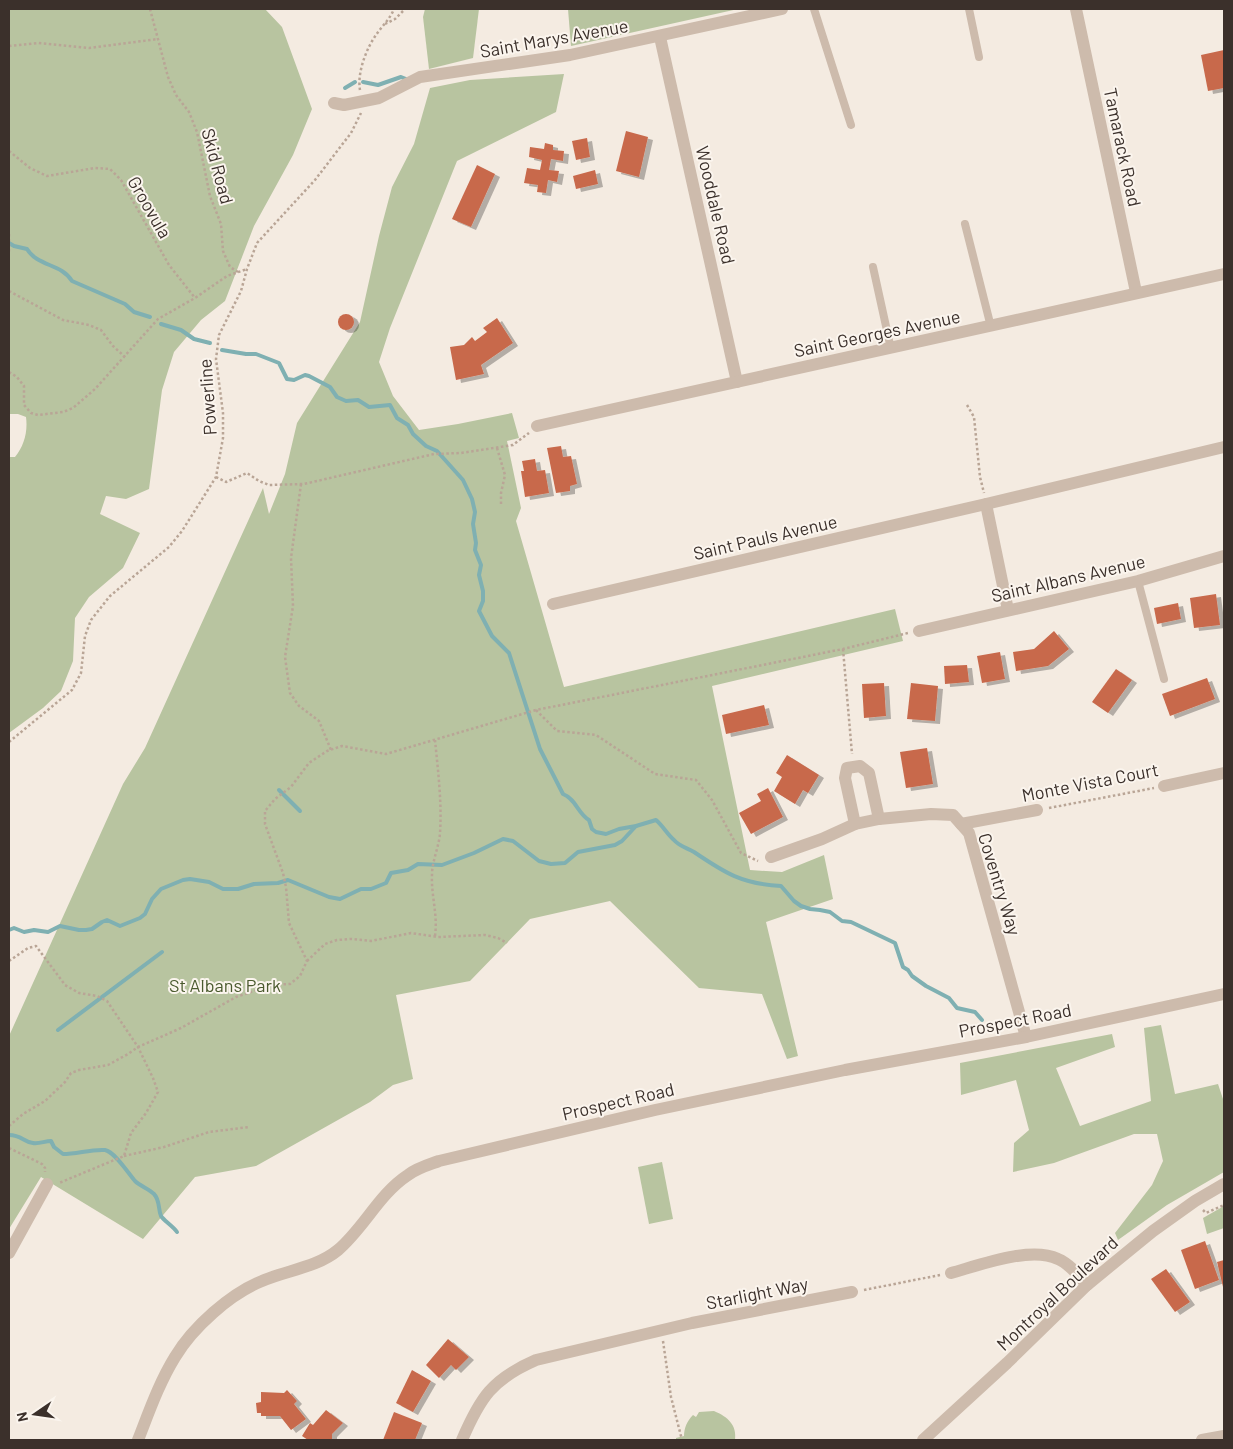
<svg xmlns="http://www.w3.org/2000/svg" width="1233" height="1449" viewBox="0 0 1233 1449" font-family="Barlow,sans-serif">
	<style>
		.green { fill: #b8c4a0 }
		.lines { fill: none; stroke-linecap: round; stroke-linejoin: round }
		.stream { stroke: #7fb0b2; stroke-width: 4 }
		.building { fill: #c8694b; filter: url(#shadow) }
		.path { stroke: #b9a596; stroke-width: 2.5; stroke-dasharray: 2.5 2.5; stroke-linecap: butt }
		.service { stroke: #cdbbac; stroke-width: 8 }
		.minor { stroke: #cdbbac; stroke-width: 12 }
		.tertiary { stroke: #cdbbac; stroke-width: 12 }
		.labels { text-anchor: middle; dominant-baseline: central; stroke-width: 4; stroke-linejoin: round; paint-order: stroke }
		.street-label { font-size: 18px; fill: #3b302b; stroke: #fbf5ee }
		.park-label { font-size: 18px; fill: #4a5a2e; stroke: #fbf5ee }
	</style>
	<defs>
		<filter id="shadow"><feDropShadow dx="5" dy="3" stdDeviation="0" flood-color="#0004"/></filter>
	</defs>
	<rect width="100%" height="100%" fill="#f4ebe1"/>
	<g class="green">
		<path d="M9,9H265L282,27L312,109L293,155L254,226L225,301L201,320L174,352L162,390L149,489L126,499L106,496L100,514L140,533L123,568L89,597L75,618L73,661L61,691L43,708L9,733V457H15C24,446 28,432 26,417L18,414H9Z"/>
		<path d="M425,9H479L473,58L429,69L423,17Z"/>
		<path d="M568,9H738L571,46Z"/>
		<path d="M564,74L556,112L457,161L390,328L379,362L393,396L419,430L458,424L512,413L519,438L507,441L521,508L516,521L564,687L895,609L903,641L712,686L750,870L782,872L824,855L833,899L766,922L798,1056L787,1059L762,994L699,988L610,901L530,919L470,981L396,995L413,1079L393,1085L370,1102L256,1166L195,1177L143,1239L41,1177L9,1229V1036L123,784L145,748L263,488L269,514L285,474L297,423L360,322L379,236L392,187L414,144L430,88L470,80Z"/>
		<path d="M1161,1025L1175,1094L1218,1084L1224,1102V1172L1167,1205L1118,1240L1115,1233L1152,1185L1163,1161L1157,1134H1134L1054,1163L1013,1172L1014,1143L1029,1130L1016,1080L961,1095L960,1063L1112,1034L1115,1047L1056,1068L1080,1126L1151,1101L1144,1028Z"/>
		<path d="M662,1162L673,1219L649,1224L638,1167Z"/>
		<path d="M1224,1206V1228L1207,1234L1203,1218Z"/>
		<path d="M714,1411C728,1417 737,1425 735,1440H676V1438L684,1436C684,1428 687,1421 693,1415L696,1417L699,1412Z"/>
	</g>
	<g class="lines">
		<g class="stream">
			<path d="M363,82L378,85L401,77L406,79"/>
			<path d="M345,88L355,82"/>
			<path d="M9,243L14,246L27,249C38,267 61,263 72,281L125,304L134,312L150,317"/>
			<path d="M161,324L181,330L194,339L210,343"/>
			<path d="M222,350L246,354H256L279,363L287,379L294,380L305,375L309,376L330,387L337,397L346,401L358,400L369,407L390,405L397,418L408,425L413,434L426,446L437,451L463,480L472,499L475,512L473,524L476,543L475,550L481,565L479,575L483,591V601L479,611L492,636L509,653L540,749L563,794C576,799 578,814 589,820L592,829L596,832L606,834L619,829L636,826L656,820C663,826 667,834 674,840C679,846 687,848 694,852C725,873 742,884 781,886L794,901L801,906L810,909L820,910L830,912L842,921L851,922L895,943L903,967L908,970L912,976L926,986L949,998L957,1008L975,1012L982,1020"/>
			<path d="M279,790L300,811"/>
			<path d="M9,930L14,928L24,932L34,930L48,932L60,926L79,930H86L92,929L102,922L107,920L120,926L140,918L145,914L152,899L161,889L183,880L190,879L209,882L223,889H238L254,884L278,883L288,880L329,897L340,899L361,889H371L386,883L391,873L408,870L418,864L442,865L474,853L503,839L513,841L539,861L551,864L565,863L578,852L615,845L622,841L636,826"/>
			<path d="M58,1030L162,952"/>
			<path d="M9,1135C22,1135 23,1142 33,1143C39,1144 45,1141 51,1141L54,1147L63,1154C77,1154 91,1149 105,1150C115,1152 128,1173 135,1181C140,1186 149,1189 154,1194C160,1200 158,1209 161,1216C163,1220 173,1226 177,1232"/>
		</g>
	</g>
	<g class="building">
		<path d="M1224,50V88L1208,91L1201,55Z"/>
		<path d="M626,131L648,137L639,177L616,171Z"/>
		<path d="M587,138L590,157L576,160L572,141Z"/>
		<path d="M545,143L553,145V150L564,151L563,161L551,159L549,170L559,171L557,182L548,180L546,193L537,192L538,185L524,183L527,168L540,170L542,160L529,157L530,147L544,149Z"/>
		<path d="M477,165L495,174L471,227L452,219Z"/>
		<path d="M595,170L598,184L576,189L573,176Z"/>
		<circle cx="346" cy="322" r="8"/>
		<path d="M497,318L513,343L481,365L484,374L456,380L450,347L464,345L472,337L475,341L487,332L483,328Z"/>
		<path d="M561,446L563,457L571,456L577,484L570,486V491L556,493L547,448Z"/>
		<path d="M535,459L537,471L545,470L549,493L525,497L521,471H524L522,461Z"/>
		<path d="M1216,594L1220,625L1194,628L1190,598Z"/>
		<path d="M1178,603L1181,619L1157,624L1154,608Z"/>
		<path d="M1054,631L1069,649L1048,666L1016,671L1013,652L1034,649Z"/>
		<path d="M1000,652L1005,679L982,683L977,656Z"/>
		<path d="M967,665L969,682L945,684L944,666Z"/>
		<path d="M1116,669L1132,680L1108,713L1092,702Z"/>
		<path d="M1207,678L1215,699L1170,716L1162,694Z"/>
		<path d="M884,683L886,716L864,718L862,684Z"/>
		<path d="M911,683L938,686L935,721L907,719Z"/>
		<path d="M764,705L769,725L726,734L722,715Z"/>
		<path d="M927,748L933,784L906,788L900,752Z"/>
		<path d="M787,755L819,775L808,793L803,790L795,804L774,791L782,777L776,773Z"/>
		<path d="M768,788L783,817L751,834L739,813L761,801L757,794Z"/>
		<path d="M1205,1241L1219,1280L1195,1289L1181,1250Z"/>
		<path d="M1224,1260V1291L1217,1262Z"/>
		<path d="M1166,1269L1190,1302L1175,1312L1151,1279Z"/>
		<path d="M448,1339L469,1357L456,1370L451,1365L439,1378L426,1365Z"/>
		<path d="M412,1370L431,1381L413,1412L396,1403Z"/>
		<path d="M287,1390L297,1401L294,1404L306,1419L291,1430L280,1416H261V1413H257L256,1403L261,1402V1392L284,1393Z"/>
		<path d="M326,1410L343,1423L332,1434V1440H308L302,1436L310,1423L313,1425Z"/>
		<path d="M394,1412L422,1423L415,1440H383Z"/>
	</g>
	<g class="lines">
		<g class="path">
			<path d="M150,9L168,77L176,95L189,112L197,132L210,196L221,224L223,251L230,267L238,272"/>
			<path d="M385,24L395,19L405,9"/>
			<path d="M9,46L38,43L89,48L158,39"/>
			<path d="M360,90C357,73 366,49 376,35C382,26 390,19 394,9"/>
			<path d="M9,151L30,168L47,176L95,168L110,169L121,180L169,265L195,298"/>
			<path d="M9,234V252"/>
			<path d="M9,291L63,320L89,325L101,330L113,346L125,357"/>
			<path d="M9,372L17,377L24,386V405L31,413L38,415L63,412L73,408L95,389L158,319L195,298L227,276L247,269"/>
			<path d="M967,405L974,417L980,477L984,493"/>
			<path d="M497,448L505,475L501,493V505"/>
			<path d="M216,477L226,482L247,473L259,481L269,485L304,484L434,454L461,453L513,445L529,433"/>
			<path d="M301,484L291,558L293,606L285,657L290,693L299,706L319,721L331,750"/>
			<path d="M843,649L852,754"/>
			<path d="M536,710L557,731L596,735L655,774L696,780L712,800L741,853L758,861"/>
			<path d="M9,742L72,690L81,673L85,636L91,620L110,596L169,547L182,531L216,477L223,438V413L216,359L219,335L241,291L247,269L257,243L315,180L351,133L361,113"/>
			<path d="M1049,808L1154,788"/>
			<path d="M435,936C438,914 431,896 432,875C432,861 439,847 440,833C442,802 438,771 435,740"/>
			<path d="M9,961L28,948L36,946L65,985L79,993L97,996L107,1001L138,1047L153,1078L158,1092L146,1113L131,1133L124,1156L59,1183"/>
			<path d="M307,961L325,944L337,940L351,939L371,941L411,933L438,937L485,935L498,938L507,943"/>
			<path d="M9,1126L23,1114L45,1101L65,1082L71,1073L79,1070L108,1065L128,1054L138,1047L181,1028L236,997L272,985L290,984L300,976L307,961L289,923L286,887L283,873L265,824V811L275,799L291,787L309,763L327,751L342,746L386,754L536,710L843,649L908,633"/>
			<path d="M9,1148L42,1164L45,1168V1172"/>
			<path d="M124,1156L164,1147L209,1132L249,1127"/>
			<path d="M1203,1210L1206,1213L1224,1205"/>
			<path d="M864,1290L940,1275"/>
			<path d="M663,1341L671,1397L682,1440"/>
		</g>
		<g class="service">
			<path d="M814,9L851,125"/>
			<path d="M969,9L979,57"/>
			<path d="M965,224L991,327"/>
			<path d="M873,267L891,349"/>
			<path d="M1138,581L1164,679"/>
		</g>
		<g class="minor">
			<path d="M1076,9L1136,292"/>
			<path d="M660,37L737,382"/>
			<path d="M334,103L344,105L379,98L420,77L570,55L782,9"/>
			<path d="M537,426L1224,274"/>
			<path d="M986,504L1008,610"/>
			<path d="M553,604L986,504L1224,447"/>
			<path d="M919,631L1138,581L1224,556"/>
			<path d="M1164,786L1224,773"/>
			<path d="M855,824L845,778L847,768L860,766L869,773L879,819"/>
			<path d="M961,824L1037,810"/>
			<path d="M771,857L822,839L855,824L879,819L931,814L953,815L969,833L1026,1037"/>
			<path d="M9,1253L47,1184"/>
			<path d="M951,1273C980,1265 1030,1246 1058,1259C1070,1264 1079,1276 1087,1285"/>
			<path d="M138,1440C149,1412 159,1383 175,1357C193,1327 230,1294 262,1281C287,1270 316,1268 338,1250C364,1228 379,1194 408,1175C417,1168 428,1165 439,1161L655,1110L845,1070L1026,1037L1224,994"/>
			<path d="M462,1440C480,1398 492,1379 536,1360L692,1323L852,1292"/>
			<path d="M1202,1440L1224,1436"/>
		</g>
		<path class="tertiary" d="M923,1440L1007,1363L1087,1285L1153,1231L1195,1201L1224,1184"/>
	</g>
	<g class="labels">
		<g class="street-label">
			<text transform="translate(554 38) rotate(-10)">Saint Marys Avenue</text>
			<text transform="translate(1123 147) rotate(78)">Tamarack Road</text>
			<text transform="translate(218 166) rotate(75)">Skid Road</text>
			<text transform="translate(716 205) rotate(77)">Wooddale Road</text>
			<text transform="translate(150 207) rotate(60)">Groovula</text>
			<text transform="translate(877 333) rotate(-12)">Saint Georges Avenue</text>
			<text transform="translate(207 397) rotate(-94)">Powerline</text>
			<text transform="translate(765 537) rotate(-13)">Saint Pauls Avenue</text>
			<text transform="translate(1068 578) rotate(-13)">Saint Albans Avenue</text>
			<text transform="translate(1090 782) rotate(-11)">Monte Vista Court</text>
			<text transform="translate(1000 884) rotate(73)">Coventry Way</text>
			<text transform="translate(1015 1020) rotate(-11)">Prospect Road</text>
			<text transform="translate(618 1101) rotate(-13)">Prospect Road</text>
			<text transform="translate(757 1293) rotate(-11)">Starlight Way</text>
			<text transform="translate(1057 1293) rotate(-43)">Montroyal Boulevard</text>
		</g>
		<g class="park-label">
			<text x="225" y="985">St Albans Park</text>
		</g>
	</g>
	<rect width="1233" height="1449" fill="none" stroke="#3b302b" stroke-width="20"/>
	<g transform="translate(35 1414) rotate(257)" stroke="#fbf5ee" stroke-width="4" paint-order="stroke">
	<path d="M0-4L9 19L0 12L-9 19Z" fill="#3b302b"/>
	<text y="-8" font-size="14" font-weight="bold" text-anchor="middle" fill="#3b302b">N</text>
	</g>
</svg>
